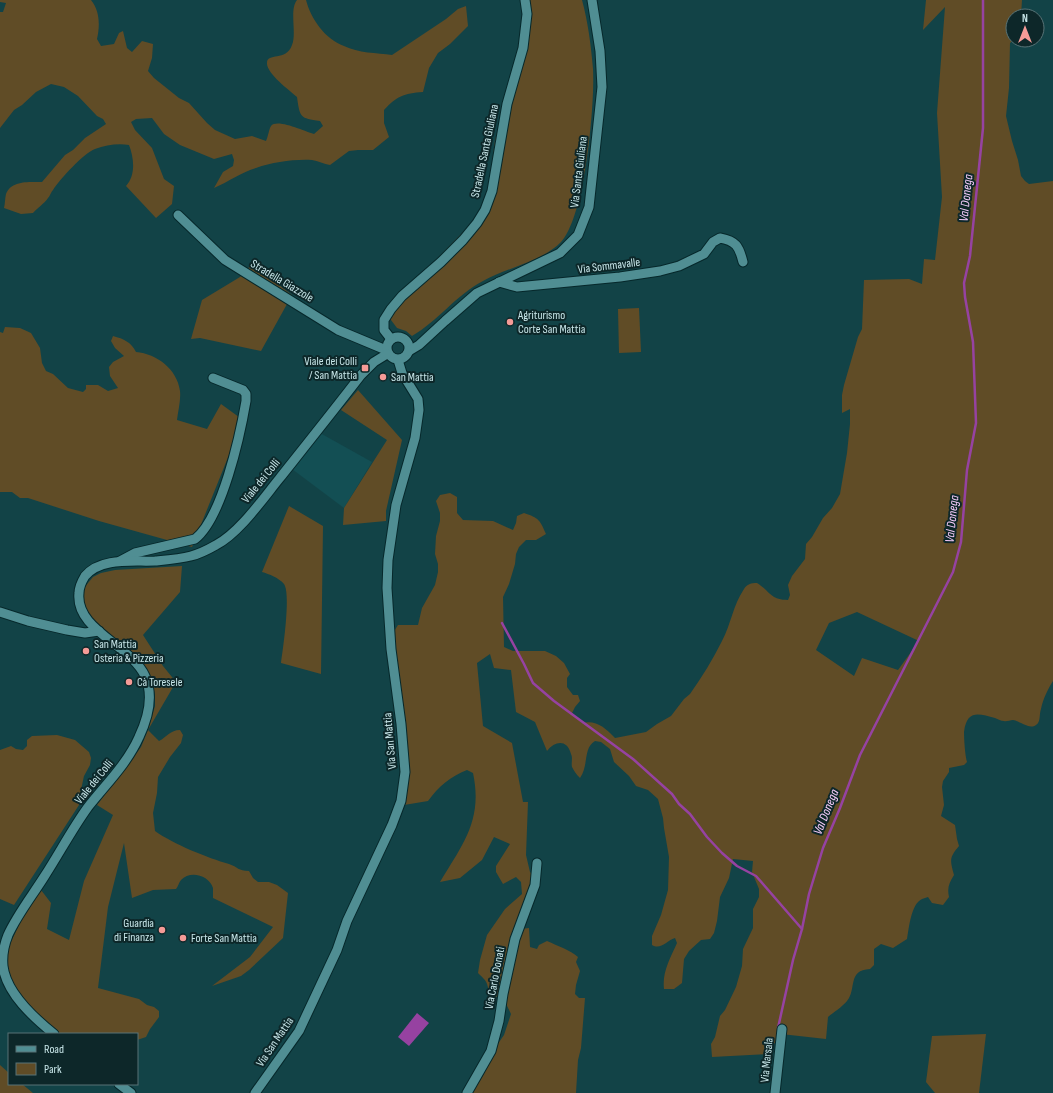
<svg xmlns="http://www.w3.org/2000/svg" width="1053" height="1093" viewBox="0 0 1053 1093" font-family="'Sofia Sans Condensed',sans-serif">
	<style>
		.built { fill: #134f54 }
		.green { fill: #604c26; fill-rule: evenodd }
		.water { fill: #9642a1 }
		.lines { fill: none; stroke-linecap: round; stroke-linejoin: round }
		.stream { stroke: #9642a1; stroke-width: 2.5 }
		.minor-casing { stroke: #06282b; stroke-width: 11 }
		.minor { stroke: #508e93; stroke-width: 9 }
		.poi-dot { fill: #f59b97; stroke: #0d2729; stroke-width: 1.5 }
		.labels { text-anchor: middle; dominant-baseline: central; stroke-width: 4; stroke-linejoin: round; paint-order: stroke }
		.street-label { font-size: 12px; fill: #c8e6e9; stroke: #0d2729 }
		.poi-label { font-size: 12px; fill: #c8e6e9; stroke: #0d2729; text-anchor: start }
		.water-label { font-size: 13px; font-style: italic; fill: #f9cefe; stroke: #0d2729 }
	</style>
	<rect width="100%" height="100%" fill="#124347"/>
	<path class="built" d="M320,433L372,462L344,508L292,469Z"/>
	<g class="green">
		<path d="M0,0H91C100,11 100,26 97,39L101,46L114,44L119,33L123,31L127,48L132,52L142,41L153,44L152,58L148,71L154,78L179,98L189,103L207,123L215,130L235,139L252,136L266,141C268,137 269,129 271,126C277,118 306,132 314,134L323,126L320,121C300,118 300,118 297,97C290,91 266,73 267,63C267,52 286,62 292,45C297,33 289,10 297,0H306C311,19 325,39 344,46C358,53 377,53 392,55L446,19L458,9L466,6L468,26L450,44L438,53L429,68L423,92C404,93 396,97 384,110V123L389,137L373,150H358L349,151L330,165C324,164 318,161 312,160C294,159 273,162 256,168C242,172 228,182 214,188L223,172L233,166L234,160L232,154L214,159L180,145L164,134L152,118L136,119L131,122L135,130L152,148L164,179L174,186L172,204L156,218L126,186C136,175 134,158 129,145C118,143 106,145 95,149C84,153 60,179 53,190C51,192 50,196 48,198C44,204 37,208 33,213L21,214L4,208C5,204 5,198 6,194C11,180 30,182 42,182L65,155L73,150L85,138L106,124L103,119L97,116L78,96L64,87L51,84L36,92L22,105L14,110L0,128V12H3L6,3L0,2Z"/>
		<path d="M523,0H582C588,22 591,45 593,69C595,104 585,217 561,242C543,261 506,268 483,281C456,295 438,321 412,336L406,331L397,328L385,312L468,227L482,210L488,193L495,140L510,87L521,33Z"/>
		<path d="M926,0H1022L1021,16H1013V40H1014L1010,43L1009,88L1006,116L1012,141L1018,160L1021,176L1025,181L1029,184L1053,181V681C1048,689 1043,699 1041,709C1039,714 1041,722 1036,725C1029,730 1020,721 1013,720C1010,720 1006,722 1004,721C1001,721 998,719 995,718C979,714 967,709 964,732C964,739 965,756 967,762L964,765L949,768V772L943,781L942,787L944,805L941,816L955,825L957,839L959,846C949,858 950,860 954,875C949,883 947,888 949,897L943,905L932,903L928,897C926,898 924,898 922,899C911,904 909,928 907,939L893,948L881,944L874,949V965L870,969C847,970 857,989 847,1001C842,1007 834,1012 828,1017L826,1039L781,1034L767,1054L712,1057L711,1044L715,1037L720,1016L725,1010L736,987L742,966L743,949L753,928V909L759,897V889L752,872L753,861L733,859L729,878L720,897L717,921L714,933L710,939L701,940L689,951L684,959L682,983L674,989H664C662,972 670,959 677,943L675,938C666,941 661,950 652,945V936L661,915L668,890L669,857L664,828L663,818L658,799L648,790L636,786L629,776L614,762L610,749L601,742L595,741C583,748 589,765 580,778C576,774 574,771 572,767C571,763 573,758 571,754C567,739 555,741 547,751L535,722L516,712L511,670L494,668L490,654L477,663L483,726L512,743L523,802H528L526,855L530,872L540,882L520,929L529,928L530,947L537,949L539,945L547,941C558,946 570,950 578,957L576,962L580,971L576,985L575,994L579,998H585L581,1048L578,1060L576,1093H471C477,1083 488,1074 486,1061L504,1035L511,1014L501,993L496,997C489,995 489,990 487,984C486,980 481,976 478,973L480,960L487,935L505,909L522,894L521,882L516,877L503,884L496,872V866L510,844L494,837L482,860L460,878L440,882C463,844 483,820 473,773L467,770C451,776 438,787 428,801L404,805L409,760L404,724L388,641L398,625H418L422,608L435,585L438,572V564L435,554L436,536L440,521V513L436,501L440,495L450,493L457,497V513L463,520L493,521L513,530L516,523L517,516L524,513C539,518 540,520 546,534L536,540H526L519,547L516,554L515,564L509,584L503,597L504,647L513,651H545L556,656L564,663L570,674L567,678V687L573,695H578L580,701L575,707L572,713L582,723C597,720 605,728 615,738L646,732L657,724L671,716L684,699L690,694C702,677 713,659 722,641C731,624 733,605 744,589C747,584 751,583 757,583C770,591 770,600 788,600L790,595L788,585L792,576L805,559L806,544L812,537L823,518L832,508L840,494L847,453L850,424V409L842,413V395L844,385L858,337L862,329L864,280L909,279L922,284L924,259L935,260L942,197L937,113L945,7L923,30ZM857,612L919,641L898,670L862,658L854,676L816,650L829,623Z"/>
		<path d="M253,265L292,295L261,351L200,338L191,339L202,300L240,277L248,268Z"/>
		<path d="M639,308L641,352L619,353L618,309Z"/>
		<path d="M5,327L20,328L31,333L40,348L42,363L46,371L53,374L68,388L83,392L86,389V385H98L108,391L118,388L110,376L109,367L113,362L124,356L115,348L111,341L113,336C124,339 131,342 136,352C157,354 177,369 180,391C181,400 178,411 177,420L207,429L221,404L243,420L192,547L99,521L28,498H20L12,492H0V332L3,333Z"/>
		<path d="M358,390L402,440L386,511V521L343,525L344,508L387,440L341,410Z"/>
		<path d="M289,506L323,526L321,674L281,663C283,649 291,594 284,584C279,578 269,574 262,572Z"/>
		<path d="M182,566L180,592L143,635L163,666L176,682L148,730L159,741C167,737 170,730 180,730L183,735L181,743L170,757L158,777L157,793L153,813L155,831C173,844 208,858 229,864C238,867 238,871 249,871L253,878L258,882H269L277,885L288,893L283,938L249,970L241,976L212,986L250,957L273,927L213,898C213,895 213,891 213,888C209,875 190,870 181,880C179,882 178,887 176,889L153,890L132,898L124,843L108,907L98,988L139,999L147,1005L154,1007L159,1011V1017L150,1029L146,1037L137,1040V1034H59L36,1016L9,980L6,959L10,944L21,921L41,890L51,903L47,929L69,940L84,881L113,815L97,805L141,747L148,730L155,706V695L153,686L144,668L132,652L99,627L92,619L83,604V589L93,577L101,573L115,570Z"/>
		<path d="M57,735L75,740L89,752L91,758L90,765L84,776L79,799V805L14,905L0,899V750L11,746L16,749L23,750L27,746V740L32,736Z"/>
		<path d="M986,1034L979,1093H935L926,1082L932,1036Z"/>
		<path d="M0,1065L9,1073V1084H22L33,1093H0Z"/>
	</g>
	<path class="water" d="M417,1013L429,1023L409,1046L398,1037Z"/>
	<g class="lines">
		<g class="stream">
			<path d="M502,623L524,664L533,683L554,701L633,759L672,794L679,804L690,814L707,837L722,853L737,866L756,876L802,929"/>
			<path d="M778,1028L793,960L802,929L809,894L823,848L840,808L860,755L953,572L961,542L967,470L976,423L973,342L965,297L964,283L970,256L983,128V0"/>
		</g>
		<defs>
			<g id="minor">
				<path d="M178,215L225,260L338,330L386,350"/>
				<path d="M499,282L517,287L620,277L660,271L679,266L704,254L713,242L720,238C736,241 739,246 743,262"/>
				<circle cx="398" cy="348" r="11"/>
				<path d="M391,339L384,330V320L391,309L402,296L441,262L463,240L477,223L485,210L492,191L507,104L523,48L527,14L525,0"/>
				<path d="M409,351L419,345L445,321L477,293L560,253L578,235L589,207L602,87L600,51L592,0"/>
				<path d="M120,561L135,553L195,539C222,518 240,436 246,401V394L243,390L213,378"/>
				<path d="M0,612L28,621L67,630L85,633L99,631"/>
				<path d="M54,1034C34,1018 6,993 3,966C2,956 4,945 8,935C17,915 32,896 44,877C59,854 72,829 88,807C106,784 127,764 139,737C148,718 154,696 145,676C131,645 75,630 79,593C79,587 82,581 85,576C101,557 133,562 155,561C166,560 180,559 191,556C199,554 209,549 216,545C239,533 262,500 279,479C306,445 334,410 361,375L374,362L387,354"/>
				<path d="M119,1084L131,1093"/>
				<path d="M255,1093L299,1031L337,950L347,921L392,825L401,801L405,772L401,724L391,649L387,588L388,560L396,505L415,438L419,410L418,399L402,373L398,360"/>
				<path d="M467,1093L491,1051L499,1021L503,994L515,939L535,885L537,863"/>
				<path d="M775,1093L782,1029"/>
			</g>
		</defs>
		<use href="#minor" class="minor-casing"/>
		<use href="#minor" class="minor"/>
	</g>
	<g class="poi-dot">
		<circle cx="510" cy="322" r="4"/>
		<rect x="361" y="364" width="8" height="8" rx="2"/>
		<circle cx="383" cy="377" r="4"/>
		<circle cx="86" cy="651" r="4"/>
		<circle cx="129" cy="682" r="4"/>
		<circle cx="162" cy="930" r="4"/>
		<circle cx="183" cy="938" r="4"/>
	</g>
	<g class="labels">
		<g class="street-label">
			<text transform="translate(485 151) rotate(-78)">Stradella Santa Giuliana</text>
			<text transform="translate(579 172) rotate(-83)">Via Santa Giuliana</text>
			<text transform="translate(609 266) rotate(-7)">Via Sommavalle</text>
			<text transform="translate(282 281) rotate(31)">Stradella Giazzole</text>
			<text transform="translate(261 481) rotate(-51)">Viale dei Colli</text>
			<text transform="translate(390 741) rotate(-95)">Via San Mattia</text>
			<text transform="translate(94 782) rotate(-51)">Viale dei Colli</text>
			<text transform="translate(495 978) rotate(-79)">Via Carlo Donati</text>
			<text transform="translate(275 1042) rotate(-56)">Via San Mattia</text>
			<text transform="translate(767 1060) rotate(-84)">Via Marsala</text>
		</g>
		<g class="poi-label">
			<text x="518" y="315">Agriturismo<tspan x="518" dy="14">Corte San Mattia</tspan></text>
			<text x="357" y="361" text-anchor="end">Viale dei Colli<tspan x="357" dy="14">/ San Mattia</tspan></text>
			<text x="391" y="377">San Mattia</text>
			<text x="94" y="644">San Mattia<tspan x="94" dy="14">Osteria &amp; Pizzeria</tspan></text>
			<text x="137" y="682">Cà Toresele</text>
			<text x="154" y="923" text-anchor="end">Guardia<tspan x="154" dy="14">di Finanza</tspan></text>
			<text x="191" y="938">Forte San Mattia</text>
		</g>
		<g class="water-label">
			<text transform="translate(966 198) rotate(-84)">Val Donega</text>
			<text transform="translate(952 519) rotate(-84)">Val Donega</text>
			<text transform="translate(826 812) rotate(-68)">Val Donega</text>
		</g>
	</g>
	<rect x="8" y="1033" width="130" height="52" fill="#0d2729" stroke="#587376"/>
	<rect x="16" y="1046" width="20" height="6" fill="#508e93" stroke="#587376"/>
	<text x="44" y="1053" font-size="12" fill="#c8e6e9">Road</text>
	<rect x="16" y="1063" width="20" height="12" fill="#604c26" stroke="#587376"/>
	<text x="44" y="1073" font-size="12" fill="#c8e6e9">Park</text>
	<g transform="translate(1025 28)"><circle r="19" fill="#0d2729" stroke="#587376"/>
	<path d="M0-3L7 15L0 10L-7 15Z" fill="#f59b97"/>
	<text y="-6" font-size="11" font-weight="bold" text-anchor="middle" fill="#c8e6e9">N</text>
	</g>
</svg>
